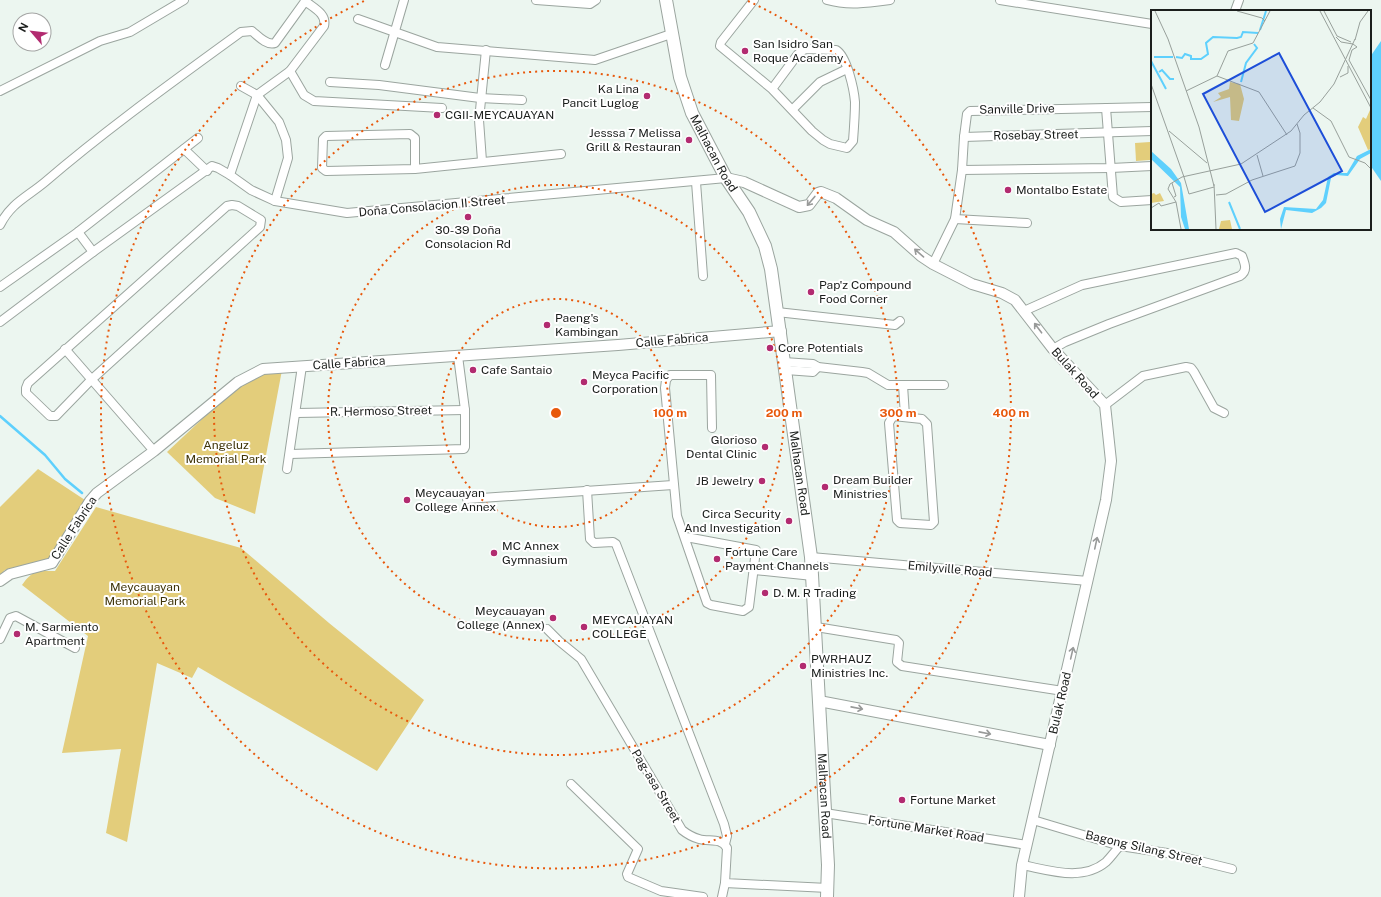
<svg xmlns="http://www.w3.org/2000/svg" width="1381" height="897" viewBox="0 0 1381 897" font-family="'Public Sans',sans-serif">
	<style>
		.green { fill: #e3cd7b }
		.water { fill: #5ed0fd }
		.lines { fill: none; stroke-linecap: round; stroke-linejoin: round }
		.stream { stroke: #5ed0fd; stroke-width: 2.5 }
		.minor-casing { stroke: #9ba59f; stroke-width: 10 }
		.tertiary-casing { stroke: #9ba59f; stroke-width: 12 }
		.secondary-casing { stroke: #9ba59f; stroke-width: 14 }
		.minor { stroke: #fff; stroke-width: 8 }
		.tertiary { stroke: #fff; stroke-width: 10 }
		.secondary { stroke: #fff; stroke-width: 12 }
		.oneway { stroke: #989a99 }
		.ring { fill: none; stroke: #e8590c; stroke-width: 2; stroke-dasharray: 2 4 }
		.poi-dot { fill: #b22b70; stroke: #fff; stroke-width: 1.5 }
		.labels { text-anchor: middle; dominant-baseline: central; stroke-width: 4; stroke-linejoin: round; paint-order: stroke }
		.poi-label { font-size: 12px; fill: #1b1e1c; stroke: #fff; text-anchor: start }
		.street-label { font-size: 12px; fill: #1b1e1c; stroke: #fff }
		.park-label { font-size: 12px; fill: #3f3409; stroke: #fff }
		.inset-river { fill: none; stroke: #5ed0fd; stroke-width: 2 }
		.inset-road { fill: none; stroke: #98a09b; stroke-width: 1 }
		.view { fill: #1d4ed8; fill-opacity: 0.15; stroke: #1d4ed8; stroke-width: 2 }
		.inset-edge { fill: none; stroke: #1b1e1c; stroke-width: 2 }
		.centre { fill: #e8590c; stroke: #fff; stroke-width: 2 }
		.ring-label { font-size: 12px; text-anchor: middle; font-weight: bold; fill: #e8590c; stroke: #fff; stroke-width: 4; stroke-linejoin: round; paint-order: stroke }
	</style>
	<rect width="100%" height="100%" fill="#ecf6f0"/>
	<g class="green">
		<path d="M1150,142V160L1136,161L1135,143Z"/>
		<path d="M282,370L255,514L215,498L167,452L233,390L260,374Z"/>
		<path d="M38,469L85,500L48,561L5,570L0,575V507Z"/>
		<path d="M96,507L241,548L329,623L424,700L377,771L198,667L192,678L157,663L127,842L106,833L121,749L62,753L88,636L22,585C33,570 36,571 55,571Z"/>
	</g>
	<path class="water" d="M1381,41V181L1370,165V57Z"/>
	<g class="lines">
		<path class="stream" d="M0,416L45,455L65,479L82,493"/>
		<defs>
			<g id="minor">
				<path d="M536,0L590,4L596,0"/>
				<path d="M754,0L721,42L720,46L772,89L812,131L823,140L830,144L847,148L853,141C854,128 855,115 855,102C854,90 847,56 836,50L805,49L798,54L772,89"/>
				<path d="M827,0C848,6 868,3 890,0"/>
				<path d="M1000,0L1152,24"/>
				<path d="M305,1C314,8 327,14 324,26L290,71L257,95L230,175L251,190L275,201L347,213L726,178"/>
				<path d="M1235,11L1239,0"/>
				<path d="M358,19L437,47L595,60L671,34"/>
				<path d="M385,65L404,0"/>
				<path d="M290,71L304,95L314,101L442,108"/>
				<path d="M330,82L379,85L480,98L522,100"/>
				<path d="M241,86L257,95L279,122L286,140L288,158L275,201"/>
				<path d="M0,91L100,41L130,32L184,0"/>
				<path d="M1106,108L1113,197L1121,202L1152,200"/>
				<path d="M793,109L820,82L847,69"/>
				<path d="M964,137L1152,131"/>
				<path d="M184,149L207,171"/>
				<path d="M482,161L479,120L486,50"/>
				<path d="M415,169V138L410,134L326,136L323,139L322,168L326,171L415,169L561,154"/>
				<path d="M962,170L1111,168L1152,166"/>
				<path d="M696,182L703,276"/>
				<path d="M232,205L238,206L261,220L260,227L91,380L56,416H50L26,393V388L28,383L227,206Z"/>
				<path d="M955,219L1027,223"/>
				<path d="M0,225C11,203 27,197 45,182C108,128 174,81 241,32L252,31C258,36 267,46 275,43L306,0"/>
				<path d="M78,232L93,252"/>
				<path d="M933,264L955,219L962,170L964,137L967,114L970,111L1152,107"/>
				<path d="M0,287L78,232L198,138"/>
				<path d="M1024,311L1082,285L1236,253L1242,256C1245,264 1248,271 1240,276L1109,324L1065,342L1053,349"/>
				<path d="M777,312L895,325L900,321"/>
				<path d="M0,322L93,252L212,166L218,168L230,175"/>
				<path d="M65,349L154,451"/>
				<path d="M784,362L813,364L818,367L862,372L868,373L888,385H944"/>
				<path d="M786,370L813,372L818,367"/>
				<path d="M903,385L905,416"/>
				<path d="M1105,405L1143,376L1186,367L1191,368L1194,372L1214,408L1224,413"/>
				<path d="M297,413L465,410"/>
				<path d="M893,416L922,419L927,424L934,522L931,525L900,523L897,520L889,423Z"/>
				<path d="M290,454L464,449L465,447V410L458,356"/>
				<path d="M287,469L302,366"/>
				<path d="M587,490L590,539L594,543L613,542L616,544L724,824L727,836L725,844"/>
				<path d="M467,499L673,485"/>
				<path d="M686,537L756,550L749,607L743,611L711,605L707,603L677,516L665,388L666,380L670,375H711L712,428"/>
				<path d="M811,557L1088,581"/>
				<path d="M754,570L813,576"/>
				<path d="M816,627L896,640L899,643L897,662L902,666L1063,691"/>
				<path d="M547,629L559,641L581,659L682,830C687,834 692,837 699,839C709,842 721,837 727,848L725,883L828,888"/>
				<path d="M0,639L10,618L16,616L75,648"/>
				<path d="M571,784L638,849L627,874L628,877L661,891L703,897"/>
				<path d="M825,813L1027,845"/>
				<path d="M1033,820L1120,846L1167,853L1232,869"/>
				<path d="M1022,865C1049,870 1082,882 1106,862C1111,857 1115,851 1120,846"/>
				<path d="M722,897L725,883"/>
			</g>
			<g id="tertiary">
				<path d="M726,178L744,182L799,207L809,205L818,193L821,192L836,198L867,220L894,232L921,256L933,264L972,284L1002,293L1015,300L1053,349L1105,405L1111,461L1106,500L1022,865L1019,897"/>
				<path d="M0,581L10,574L52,563L90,501L97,493L154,451L238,382L263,369L618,345L781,331"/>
				<path d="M819,701L1050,745"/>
			</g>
			<g id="secondary">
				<path id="s1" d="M666,0L680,77L692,113L726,178L749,212L765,246L771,269L811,557L828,865L827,897"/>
			</g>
		</defs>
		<use href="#minor" class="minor-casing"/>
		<use href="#tertiary" class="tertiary-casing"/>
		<use href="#secondary" class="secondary-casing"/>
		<use href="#minor" class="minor"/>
		<use href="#tertiary" class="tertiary"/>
		<use href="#secondary" class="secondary"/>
	</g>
	<defs><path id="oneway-shaft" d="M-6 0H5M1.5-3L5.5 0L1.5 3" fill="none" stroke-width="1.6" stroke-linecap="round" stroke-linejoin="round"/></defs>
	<g class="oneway">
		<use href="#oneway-shaft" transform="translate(811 201) rotate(130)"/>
		<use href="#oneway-shaft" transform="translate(919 253) rotate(-139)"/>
		<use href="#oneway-shaft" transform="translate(1038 328) rotate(-127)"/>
		<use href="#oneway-shaft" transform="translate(1096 543) rotate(-78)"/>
		<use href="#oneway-shaft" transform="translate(1072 653) rotate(-77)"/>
		<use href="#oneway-shaft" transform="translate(857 708) rotate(11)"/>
		<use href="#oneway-shaft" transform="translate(985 733) rotate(11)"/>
	</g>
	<g class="ring">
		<circle cx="556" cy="413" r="114"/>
		<circle cx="556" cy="413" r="228"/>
		<circle cx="556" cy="413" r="342"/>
		<path d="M748 1A455 455 0 1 1 364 1"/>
	</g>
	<g class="poi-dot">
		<circle cx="745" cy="51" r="4"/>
		<circle cx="647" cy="96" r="4"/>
		<circle cx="437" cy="115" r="4"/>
		<circle cx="689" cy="140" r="4"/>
		<circle cx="1008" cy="190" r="4"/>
		<circle cx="468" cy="217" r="4"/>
		<circle cx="811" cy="292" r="4"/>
		<circle cx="547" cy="325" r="4"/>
		<circle cx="770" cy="348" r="4"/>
		<circle cx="473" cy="370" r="4"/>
		<circle cx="584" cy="382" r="4"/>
		<circle cx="765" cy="447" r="4"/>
		<circle cx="762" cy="481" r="4"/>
		<circle cx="825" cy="487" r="4"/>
		<circle cx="407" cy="500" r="4"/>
		<circle cx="789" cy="521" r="4"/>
		<circle cx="494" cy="553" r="4"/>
		<circle cx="717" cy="559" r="4"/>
		<circle cx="765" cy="593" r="4"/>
		<circle cx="553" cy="618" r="4"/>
		<circle cx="584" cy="627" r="4"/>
		<circle cx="17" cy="634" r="4"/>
		<circle cx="803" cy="666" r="4"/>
		<circle cx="902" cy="800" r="4"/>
	</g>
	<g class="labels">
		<g class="poi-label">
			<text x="753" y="44">San Isidro San<tspan x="753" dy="14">Roque Academy</tspan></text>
			<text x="639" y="89" text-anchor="end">Ka Lina<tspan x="639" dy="14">Pancit Luglog</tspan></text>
			<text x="445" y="115">CGII-MEYCAUAYAN</text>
			<text x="681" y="133" text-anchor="end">Jesssa 7 Melissa<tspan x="681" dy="14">Grill &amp; Restauran</tspan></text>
			<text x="1016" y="190">Montalbo Estate</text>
			<text x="468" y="230" text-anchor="middle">30-39 Doña<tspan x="468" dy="14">Consolacion Rd</tspan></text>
			<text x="819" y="285">Pap'z Compound<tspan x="819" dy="14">Food Corner</tspan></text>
			<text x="555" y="318">Paeng's<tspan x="555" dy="14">Kambingan</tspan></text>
			<text x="778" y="348">Core Potentials</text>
			<text x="481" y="370">Cafe Santaio</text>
			<text x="592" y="375">Meyca Pacific<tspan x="592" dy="14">Corporation</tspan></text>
			<text x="757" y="440" text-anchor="end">Glorioso<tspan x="757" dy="14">Dental Clinic</tspan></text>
			<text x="833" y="480">Dream Builder<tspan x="833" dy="14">Ministries</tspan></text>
			<text x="754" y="481" text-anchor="end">JB Jewelry</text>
			<text x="415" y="493">Meycauayan<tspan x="415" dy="14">College Annex</tspan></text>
			<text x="781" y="514" text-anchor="end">Circa Security<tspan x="781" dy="14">And Investigation</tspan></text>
			<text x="502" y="546">MC Annex<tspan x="502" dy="14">Gymnasium</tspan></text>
			<text x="725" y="552">Fortune Care<tspan x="725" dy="14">Payment Channels</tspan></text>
			<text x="773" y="593">D. M. R Trading</text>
			<text x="545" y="611" text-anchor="end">Meycauayan<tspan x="545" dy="14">College (Annex)</tspan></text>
			<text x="592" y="620">MEYCAUAYAN<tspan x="592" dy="14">COLLEGE</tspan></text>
			<text x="25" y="627">M. Sarmiento<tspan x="25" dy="14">Apartment</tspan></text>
			<text x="811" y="659">PWRHAUZ<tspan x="811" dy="14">Ministries Inc.</tspan></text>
			<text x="910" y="800">Fortune Market</text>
		</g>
		<g class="street-label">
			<text transform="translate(1017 109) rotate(-1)">Sanville Drive</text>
			<text transform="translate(1036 135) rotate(-1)">Rosebay Street</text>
			<text stroke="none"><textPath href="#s1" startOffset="162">Malhacan Road</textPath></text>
			<text transform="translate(432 206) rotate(-5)">Doña Consolacion II Street</text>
			<text transform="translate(672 340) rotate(-5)">Calle Fabrica</text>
			<text transform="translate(349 363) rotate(-4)">Calle Fabrica</text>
			<text transform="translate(1075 373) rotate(48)">Bulak Road</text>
			<text transform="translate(381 411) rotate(-1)">R. Hermoso Street</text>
			<text stroke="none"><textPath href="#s1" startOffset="498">Malhacan Road</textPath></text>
			<text transform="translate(74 528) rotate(-57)">Calle Fabrica</text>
			<text transform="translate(950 569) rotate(5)">Emilyville Road</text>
			<text transform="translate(1060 703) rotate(-77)">Bulak Road</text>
			<text transform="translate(656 786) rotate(59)">Pag-asa Street</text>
			<text stroke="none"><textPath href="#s1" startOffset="822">Malhacan Road</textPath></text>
			<text transform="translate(926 829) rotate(9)">Fortune Market Road</text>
			<text transform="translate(1144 848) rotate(13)">Bagong Silang Street</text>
		</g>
		<g class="park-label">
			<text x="226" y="445">Angeluz<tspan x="226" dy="14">Memorial Park</tspan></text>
			<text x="145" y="587">Meycauayan<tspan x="145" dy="14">Memorial Park</tspan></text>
		</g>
	</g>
	<g transform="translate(1151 10)">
		<rect width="220" height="220" fill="#ecf6f0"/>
		<path d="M79,72L89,74L93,89L88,111L80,110L79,87L62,92L70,87L67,83L78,79ZM219,100L220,139L217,140L207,117L212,107L215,109ZM3,183L5,185L9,183L13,191L0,193V184ZM79,210L81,219H68L70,211Z" fill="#e3cd7b"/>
		<path d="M220,139V143L209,149L197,166L185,165L180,168L175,193L170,198L161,203L135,200L130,219L129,209L133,197L165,199L172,190L177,167L183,163H196L206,146ZM0,141L20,159L30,173L38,219H34L30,207L29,177L0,149Z" fill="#5ed0fd"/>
		<path class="inset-river" d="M109,20L115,1M3,47H22M25,47L31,48L34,44L40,46V49H50L57,44L55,33L62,27L86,28L90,27L92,22L107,23M0,51L15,79M8,62L11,60L19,69H23M90,72L95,53L106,38L103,34M78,192L89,219"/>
		<path class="inset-road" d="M4,1L17,29L48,117L63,176M86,1L111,8L114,11M169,1L220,98M173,1L186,26L200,32M185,27L190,32L202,34M204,30L209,12L217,1M202,34L206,37L201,40L198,50L220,90M66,66L108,82L136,125M189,67L197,63V56M0,74L33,167M35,81L66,66L77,41L102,33L119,1M162,98L180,111L198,147L214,153L220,159M18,121L56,153M106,145L112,166M33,167L38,184L63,177M21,173L25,186L23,187M63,174L65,219M65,185L75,184L101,170L144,156L149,143V123L146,114M0,198L8,193L10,196L25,192M30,219L25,192L17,179L19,174L31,167L90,154L140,121L153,105L169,92L183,74L204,29"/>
		<path class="view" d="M128,43L191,161L114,202L52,84Z"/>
		<rect width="220" height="220" class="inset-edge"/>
	</g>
	<circle cx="556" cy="413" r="6" class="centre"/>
	<g class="ring-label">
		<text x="670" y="417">100 m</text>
		<text x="784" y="417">200 m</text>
		<text x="898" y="417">300 m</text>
		<text x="1011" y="417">400 m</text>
	</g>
	<g transform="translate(32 32) rotate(298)"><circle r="19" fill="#ffffff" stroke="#a4a5a4"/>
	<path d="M0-3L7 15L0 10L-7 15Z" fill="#b22b70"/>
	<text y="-6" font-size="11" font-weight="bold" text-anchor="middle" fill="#1b1e1c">N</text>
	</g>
</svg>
